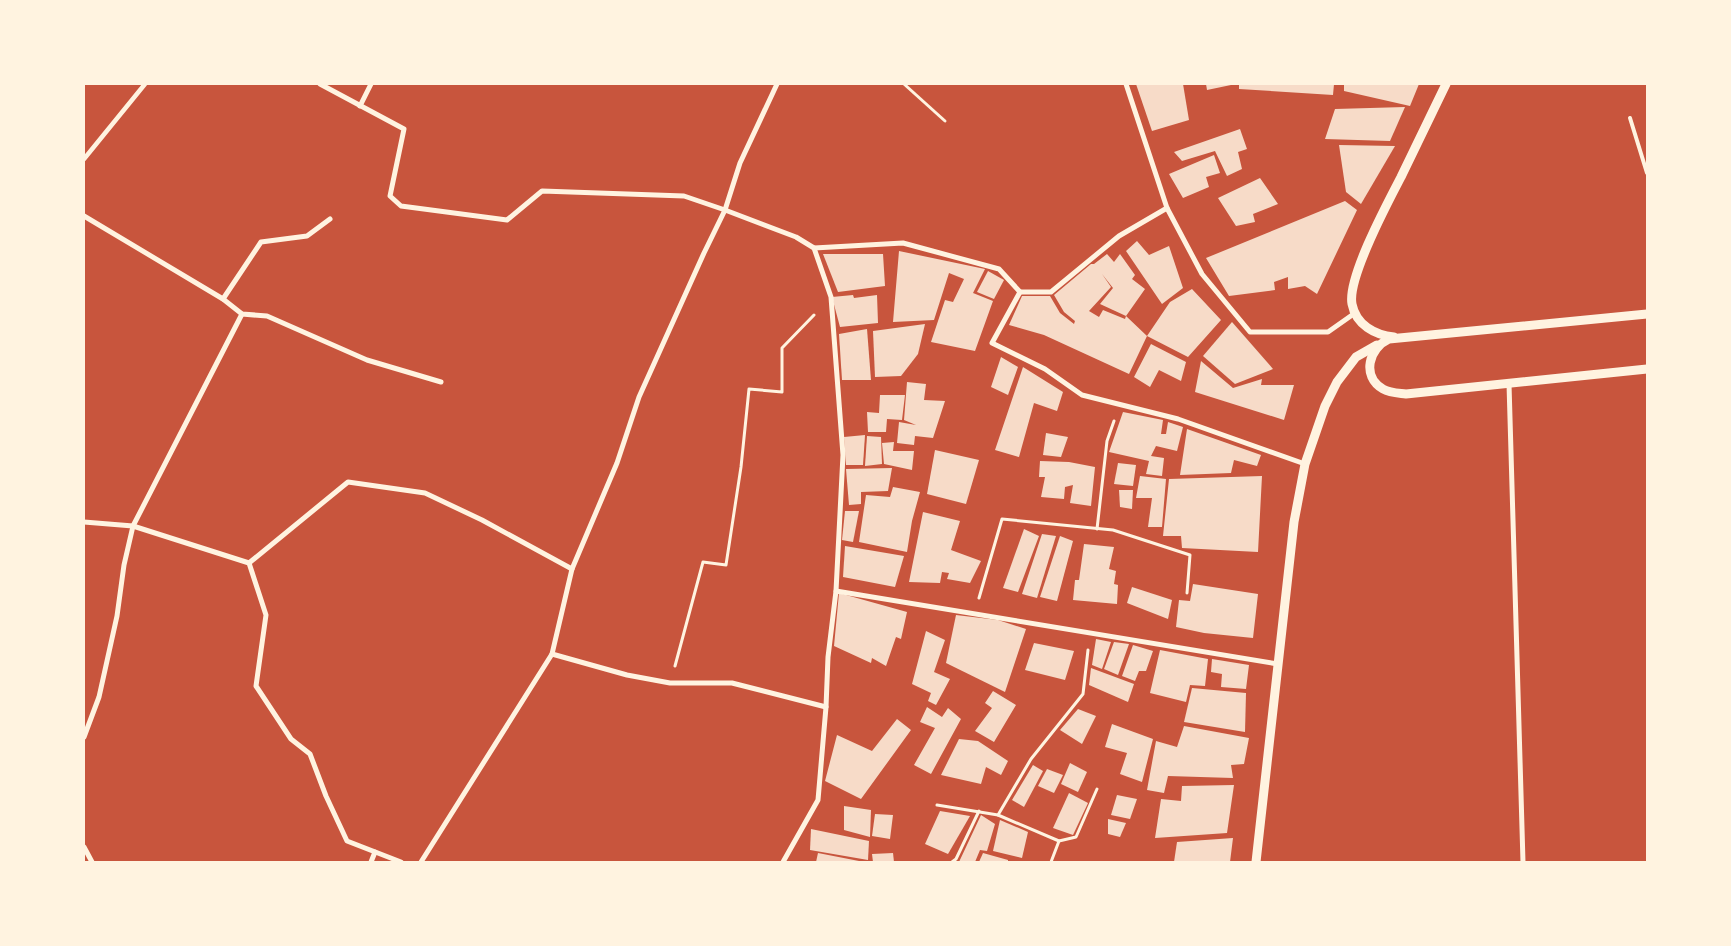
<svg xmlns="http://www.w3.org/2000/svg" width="1731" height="946" viewBox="0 0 1731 946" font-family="'Source Serif 4',serif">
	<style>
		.building { fill: #f7dbc8 }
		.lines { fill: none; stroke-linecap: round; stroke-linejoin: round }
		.path { stroke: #fff3e0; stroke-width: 3 }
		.service { stroke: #fff3e0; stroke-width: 4 }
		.pedestrian { stroke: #fff3e0; stroke-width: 4.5 }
		.minor { stroke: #fff3e0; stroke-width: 5 }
		.tertiary { stroke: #fff3e0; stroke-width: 9 }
	</style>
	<rect width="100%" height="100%" fill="#c8553d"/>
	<g class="building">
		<path d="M1136,84H1183L1189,120L1152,131Z"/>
		<path d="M1206,84H1231V85L1207,90Z"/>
		<path d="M1239,84H1334L1333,95L1239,89Z"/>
		<path d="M1344,84H1419L1410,106L1344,91Z"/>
		<path d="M1405,107L1390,141L1325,139L1335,109Z"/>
		<path d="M1240,129L1247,149L1238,152L1242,169L1227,176L1215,151L1182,161L1174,152Z"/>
		<path d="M1339,145L1395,146L1361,204L1346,192Z"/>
		<path d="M1214,155L1220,173L1206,177L1209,187L1183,198L1169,174Z"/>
		<path d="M1260,178L1278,204L1253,214L1255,222L1236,226L1218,198Z"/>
		<path d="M1345,201L1357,210L1317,294L1305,286L1288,289V277L1274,282L1275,290L1229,296L1206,258Z"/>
		<path d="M1137,241L1149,255L1169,246L1183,288L1162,304L1126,251Z"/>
		<path d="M899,251L985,269L973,293L993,301L975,351L931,342L945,300L953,302L964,279L949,273L934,320L893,322Z"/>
		<path d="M823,254H883L885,286L838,292Z"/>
		<path d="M1107,254L1114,262L1120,254L1135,275L1132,279L1145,289L1126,316L1100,304L1113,288L1102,274L1111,287L1089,311L1099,317L1103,310L1125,319L1126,316L1147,336L1170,302L1192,289L1221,320L1188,357L1147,336L1129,374L1044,335L1009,325L1022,296H1050L1060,313L1074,324L1075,321L1064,312L1054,295L1091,264H1094Z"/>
		<path d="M988,271L1004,280L994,299L977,292Z"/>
		<path d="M853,295L854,298L877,295L878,323L840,327L832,297Z"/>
		<path d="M1232,322L1273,369L1235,384L1203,356Z"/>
		<path d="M925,324L918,354L901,376L875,377L873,331Z"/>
		<path d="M867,329L871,380H842L839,334Z"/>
		<path d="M1151,344L1186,362L1181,381L1159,370L1150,387L1134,377Z"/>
		<path d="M1001,357L1018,367L1008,395L991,387Z"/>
		<path d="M1201,361L1233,388L1262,379L1261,385H1294L1284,420L1195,392Z"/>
		<path d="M1023,367L1063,392L1057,411L1034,403L1019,457L995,450Z"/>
		<path d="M907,382L926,384L924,400L945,401L933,438L915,436L914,445L897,443L899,422L916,425L904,420Z"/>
		<path d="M880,395H905L902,420L887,419L886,432H868L867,412L879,413Z"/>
		<path d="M1123,412L1163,420L1161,434H1166L1168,422L1183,427L1177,451L1156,446L1151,456L1164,458L1162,476L1146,474L1149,461L1109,452Z"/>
		<path d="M1187,429L1261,455L1257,466L1234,460L1231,473L1180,475Z"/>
		<path d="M1046,433L1068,437L1061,457L1043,455Z"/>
		<path d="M865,435L863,465H846L844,437Z"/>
		<path d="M867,436L881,437L882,464L865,466Z"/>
		<path d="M894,442L893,451H914L912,470L884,464L882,443Z"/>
		<path d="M935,450L979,460L966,504L927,494Z"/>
		<path d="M1040,461L1069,462L1095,467L1091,506L1070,503L1073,485L1065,487L1064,499L1041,497L1045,477H1039Z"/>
		<path d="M1118,463L1136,465L1133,486L1114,484Z"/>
		<path d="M892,468L888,491L861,492V504L849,505L846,469Z"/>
		<path d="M1140,476L1166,479L1162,527H1148L1152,498H1136Z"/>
		<path d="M1262,476L1258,552L1182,548L1181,536H1163L1169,479Z"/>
		<path d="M893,487L920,492L912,521L907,552L859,542L866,495L890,497Z"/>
		<path d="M1119,490H1133L1132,509L1120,507Z"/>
		<path d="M845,511H859L853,542L842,540Z"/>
		<path d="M923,512L960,521L951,550L981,561L970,583L947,579L949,573L942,572L940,583L909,582Z"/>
		<path d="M1024,529L1039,536L1018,592L1003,588Z"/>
		<path d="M1042,534L1056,536L1037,598L1022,594Z"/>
		<path d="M1060,536L1073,541L1057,601L1040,597Z"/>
		<path d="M1084,544L1114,547L1109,569L1116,571L1114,584L1118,585L1117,604L1073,600L1075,580H1079Z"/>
		<path d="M845,546L904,556L895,587L843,577Z"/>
		<path d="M1193,584L1258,594L1253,638L1204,633L1176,627L1179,600L1190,601Z"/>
		<path d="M1132,587L1172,600L1168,619L1127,603Z"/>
		<path d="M839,593L907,612L901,639L896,637L886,666L872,658L871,663L834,646Z"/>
		<path d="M956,615L998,620L1026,629L1005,692L946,663Z"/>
		<path d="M926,631L945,640L934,672L950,679L936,705L928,701L931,693L912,684Z"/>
		<path d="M1096,639L1111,642L1102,669L1092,665Z"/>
		<path d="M1114,642L1129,644L1118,675L1104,669Z"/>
		<path d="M1034,643L1074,651L1065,680L1025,670Z"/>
		<path d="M1133,645L1153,651L1146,671H1139L1135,681L1122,676Z"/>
		<path d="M1160,650L1208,659L1205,686L1190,685L1186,702L1150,693Z"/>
		<path d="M1212,659L1249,665L1246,689L1221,687L1222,674L1211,672Z"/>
		<path d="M1091,668L1134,684L1128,702L1089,685Z"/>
		<path d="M1192,688L1246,693L1245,732L1184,722Z"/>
		<path d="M993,691L1016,705L994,742L975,731L992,708L985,703Z"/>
		<path d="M927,707L942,717L948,708L961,719L931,774L914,765L935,728L920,722Z"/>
		<path d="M1078,709L1096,716L1082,744L1060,730Z"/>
		<path d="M897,719L911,730L861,799L825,781L837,735L872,751Z"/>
		<path d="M1112,724L1153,739L1142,782L1120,774L1127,753L1105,747Z"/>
		<path d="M1184,726L1249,738L1244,764L1231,765L1233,778L1168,776L1164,793L1147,790L1156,741L1177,747Z"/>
		<path d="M959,739L978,741L1008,761L1001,775L986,767L981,784L941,775Z"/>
		<path d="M1070,763L1087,772L1078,792L1061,784Z"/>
		<path d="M1033,765L1043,771L1024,807L1012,800Z"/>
		<path d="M1047,769L1063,775L1054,793L1038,786Z"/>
		<path d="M1234,785L1227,833L1155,838L1161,799L1181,801L1182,786Z"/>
		<path d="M1069,793L1088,803L1073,835L1053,828Z"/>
		<path d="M1117,795L1137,799L1130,819L1111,815Z"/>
		<path d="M844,806L871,810L870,837L844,830Z"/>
		<path d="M940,811L970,816L948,854L925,844Z"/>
		<path d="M875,814L893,815L890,839L872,836Z"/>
		<path d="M981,815L995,824L987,851L980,850L975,862H959Z"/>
		<path d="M1108,819L1126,823L1120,837L1108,834Z"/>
		<path d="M1000,820L1028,832L1022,858L993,851Z"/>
		<path d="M811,829L869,841L868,860L810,850Z"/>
		<path d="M1233,838L1230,862H1174L1177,842Z"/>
		<path d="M818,853L859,861V862H816Z"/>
		<path d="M893,853L894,862H873L872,854Z"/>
		<path d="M983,853L1008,860V862H979Z"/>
	</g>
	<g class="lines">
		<g class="path">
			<path d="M904,84L945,121"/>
			<path d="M1097,529L1107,441L1114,421"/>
			<path d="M979,598L1002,519L1113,530L1190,555L1187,593"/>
			<path d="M675,666L703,562L726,565L741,467L749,389L782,392V348L814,315"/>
			<path d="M937,805L998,815L1059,841L1076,837L1097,789"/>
			<path d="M998,815L1031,759L1083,694L1088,650"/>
			<path d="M952,862L956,859L979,811"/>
			<path d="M1051,862L1059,841"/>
		</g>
		<path class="service" d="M1630,118L1647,173"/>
		<path class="pedestrian" d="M84,159L145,84"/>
		<g class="minor">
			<path d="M320,84L404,129L390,196L401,206L507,220L542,191L684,196L725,210L796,237L814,248L831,297L843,455L836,591L828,657L826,707L818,800L783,862"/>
			<path d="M1126,84L1167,208L1202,274L1250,332H1328L1355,313"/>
			<path d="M360,106L371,84"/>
			<path d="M84,216L223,299L242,314L267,316L367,360L441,382"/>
			<path d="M814,248L903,243L999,269L1020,292L992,343L1045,369L1082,395L1178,419L1305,464"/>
			<path d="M1020,292H1051L1119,236L1167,208"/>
			<path d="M223,299L261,242L307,236L330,219"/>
			<path d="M1509,384L1523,862"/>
			<path d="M84,522L133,526L249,563L266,615L256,686L291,739L310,754L326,796L347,841L401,862"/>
			<path d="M249,563L348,482L425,493L482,520L572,569"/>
			<path d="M836,591L1278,664"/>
			<path d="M552,654L627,675L670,683H732L826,707"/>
			<path d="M84,737L99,697L117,616L124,565L133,526L242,314"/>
			<path d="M84,847L92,862"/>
			<path d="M371,862L375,852"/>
			<path d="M421,862L552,654L572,569L617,463L639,397L704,253L725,210L740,163L777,84"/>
		</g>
		<g class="tertiary">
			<path d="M1647,314L1389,339C1369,348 1361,376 1383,389C1390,393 1398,393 1406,394L1647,369"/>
			<path d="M1394,337C1375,335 1356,325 1352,304C1347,278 1388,202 1401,177C1416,146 1431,115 1446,84"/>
			<path d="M1256,862L1294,522L1305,464L1325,406L1337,382L1356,357L1377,345"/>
		</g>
	</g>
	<rect width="1731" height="946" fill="none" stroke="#fff3e0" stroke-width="170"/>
</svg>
